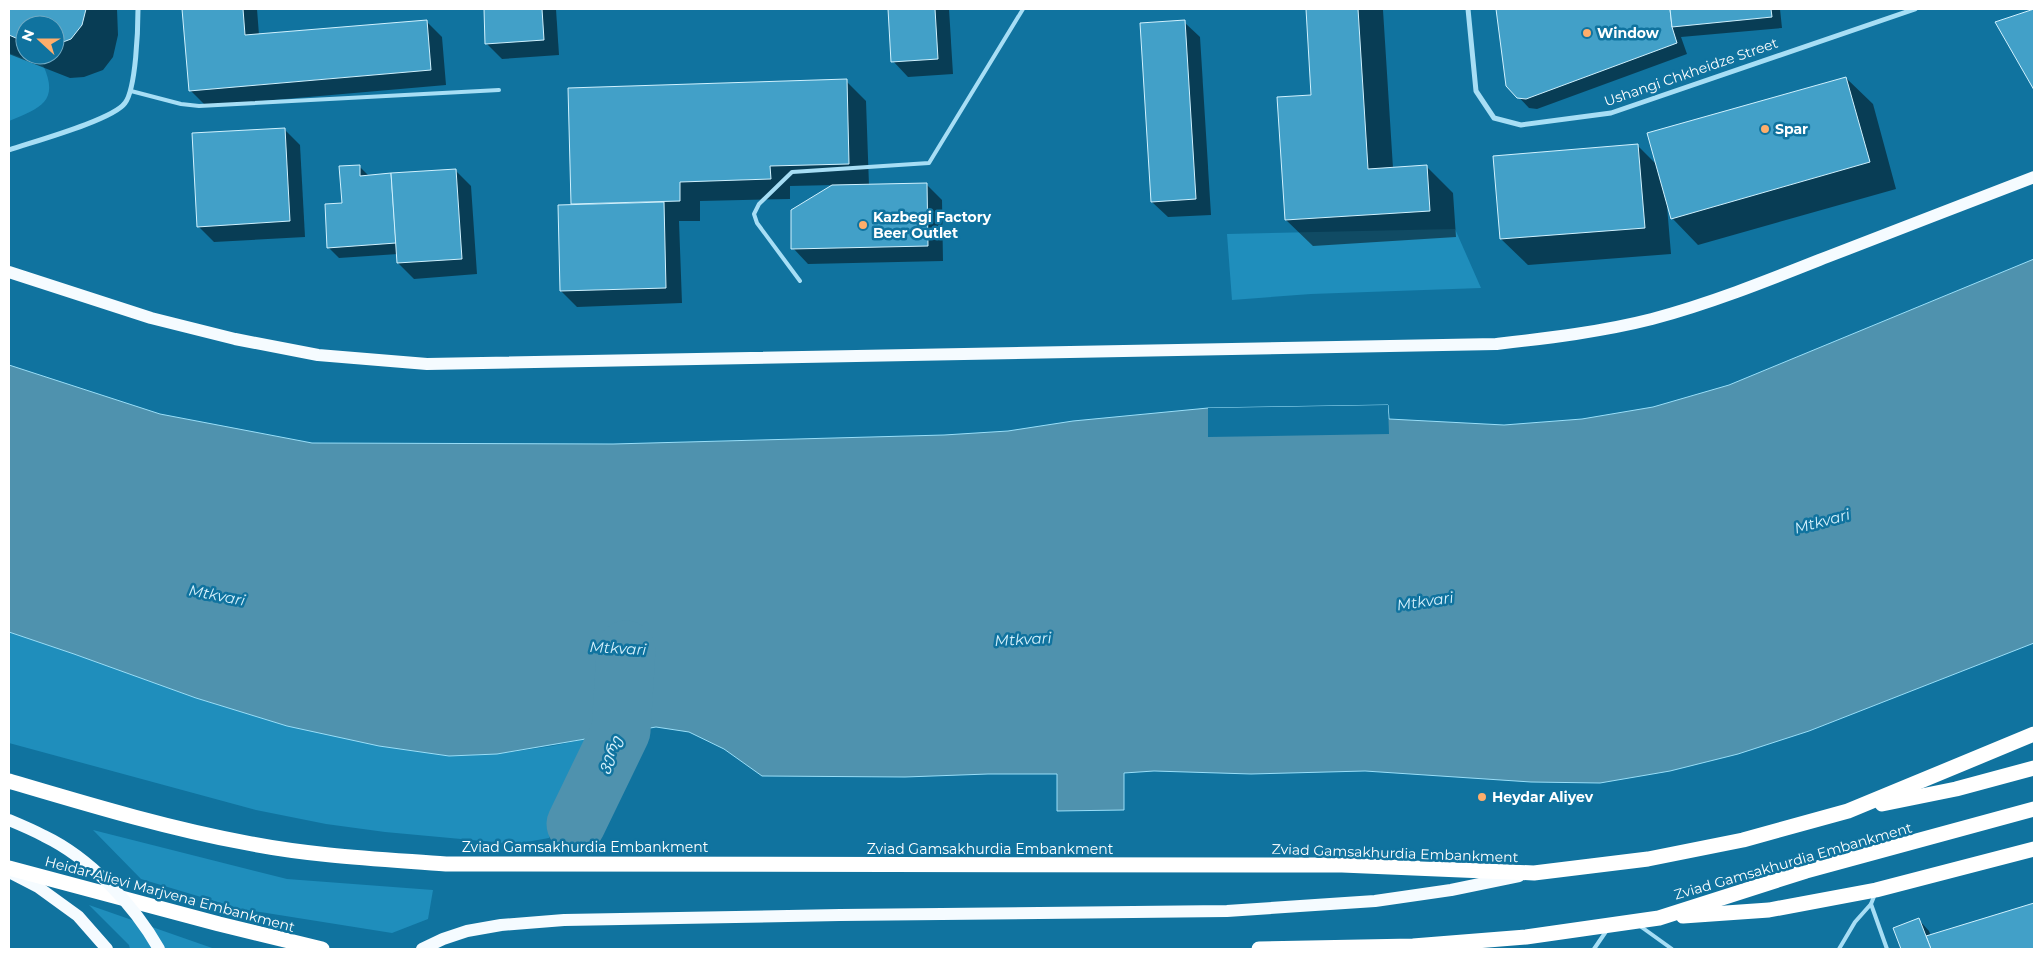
<svg xmlns="http://www.w3.org/2000/svg" width="2043" height="958" viewBox="0 0 2043 958" font-family="Montserrat,'Noto Sans Georgian',sans-serif">
	<style>
		.green { fill: #1f8ebc }
		.water { fill: #4f92ae; stroke: #99def8 }
		.pier { fill: #10739f }
		.shadow { fill: #0007; fill-rule: evenodd }
		.lines { fill: none; stroke-linecap: round; stroke-linejoin: round }
		.river { stroke: #4f92ae; stroke-width: 59 }
		.building { fill: #42a0c8; stroke: #d0f1fe }
		.lane { stroke: #a7def5; stroke-width: 4 }
		.street { stroke: #a7def5; stroke-width: 5 }
		.primary { stroke: #f5fbff; stroke-width: 12 }
		.highway { stroke: #fff; stroke-width: 15 }
		.primary-bridge { stroke: #f5fbff; stroke-width: 12 }
		.poi-dot { fill: #ffae6b; stroke: #10739f; stroke-width: 2 }
		.labels { text-anchor: middle; dominant-baseline: central; stroke-width: 5; stroke-linejoin: round; paint-order: stroke }
		.poi-label { font-size: 14px; font-weight: bold; fill: #fff; stroke: #10739f; text-anchor: start }
		.street-label { font-size: 14px; fill: #fff; stroke: #10739f }
		.water-label { font-size: 15px; font-style: italic; fill: #d6f2fd; stroke: #10739f }
	</style>
	<rect width="100%" height="100%" fill="#10739f"/>
	<g class="green">
		<path d="M9,53L43,65C60,102 40,108 9,121Z"/>
		<path d="M1455,229L1481,288L1311,294L1232,300L1227,234Z"/>
		<path d="M9,632L74,654L196,698L287,726L449,756L497,754L552,746L595,737L596,753L549,838L515,844L385,832L326,824L256,810L9,743Z"/>
		<path d="M93,830L287,879L433,890L428,919L392,933L241,909L141,879Z"/>
		<path d="M89,905L215,949H130L129,945Z"/>
	</g>
	<path class="water" d="M2034,259V643L1809,731L1738,754L1670,771L1600,783L1531,782L1365,771L1251,774L1154,771L1124,773V810L1057,811V774H988L905,777L762,776L724,749L689,732L656,727L497,754L449,756L379,746L287,726L196,698L74,654L9,632V365L160,414L312,443L613,444L944,435L1008,431L1073,421L1208,408L1388,405L1389,419L1504,425L1582,419L1653,407L1729,385Z"/>
	<path class="pier" d="M1388,405L1389,434L1208,437V408Z"/>
	<g class="shadow">
		<path d="M9,9H117L118,35L113,57L103,70L84,77L70,78L9,54ZM25,25H55V55H25Z"/>
		<path d="M183,9H257L259,35L426,21L442,37L446,85L206,106L190,90Z"/>
		<path d="M485,9H556L559,55L502,59L487,44Z"/>
		<path d="M889,9H949L953,74L908,77L893,61Z"/>
		<path d="M1307,9H1402L1383,10L1393,168L1426,166L1453,193L1456,237L1313,246L1286,220L1313,96Z"/>
		<path d="M1497,9H1780L1782,28L1681,37L1687,54L1537,109L1529,108L1508,86Z"/>
		<path d="M2034,11V88L1997,23Z"/>
		<path d="M1184,22L1200,37L1211,215L1168,217L1152,202Z"/>
		<path d="M1846,78L1873,104L1896,189L1698,245L1672,218L1667,206L1671,254L1528,265L1501,239L1638,146L1657,165Z"/>
		<path d="M846,81L866,101L869,186L926,184L942,200L943,261L808,264L793,248L792,211L835,185L790,186V199L700,201V221H679L682,303L577,307L561,291L574,206L572,204L569,89Z"/>
		<path d="M284,129L300,145L305,237L214,242L198,226Z"/>
		<path d="M359,166L369,176L455,170L471,186L477,274L414,279L398,263V254L339,258L329,248L343,204Z"/>
		<path d="M2034,904V949H1902L1895,929L1919,920L1929,931L1931,936Z"/>
	</g>
	<g class="lines">
		<path class="river" d="M576,824L621,731L626,650"/>
	</g>
	<g class="building">
		<path d="M9,9H86L82,25L71,39L55,45V25H25V42L9,35Z"/>
		<path d="M182,9H243L245,35L427,20L431,70L189,91Z"/>
		<path d="M484,9H542L544,40L485,44Z"/>
		<path d="M888,9H935L938,59L891,62Z"/>
		<path d="M1306,9H1358L1368,169L1427,165L1430,211L1285,220L1277,97L1311,95Z"/>
		<path d="M1496,9H1670L1672,27L1677,43L1526,99L1517,98L1506,86Z"/>
		<path d="M1670,9H1771L1772,17L1672,27Z"/>
		<path d="M2034,9V90L1995,22Z"/>
		<path d="M1185,20L1196,199L1151,202L1140,23Z"/>
		<path d="M1846,77L1870,162L1671,219L1647,133Z"/>
		<path d="M847,79L849,164L770,166L771,179L680,182V201L571,204L568,88Z"/>
		<path d="M285,128L290,221L197,227L192,133Z"/>
		<path d="M1638,144L1645,228L1500,239L1493,156Z"/>
		<path d="M360,165V176L391,173L396,243L327,248L325,204L342,203L339,166Z"/>
		<path d="M456,169L462,259L397,263L391,173Z"/>
		<path d="M927,183L928,246L791,249V210L832,185Z"/>
		<path d="M664,202L666,288L560,291L558,205Z"/>
		<path d="M2034,903V949H1931L1926,936Z"/>
		<path d="M1919,918L1931,949H1901L1893,928Z"/>
	</g>
	<g class="lines">
		<g class="lane">
			<path d="M131,91L181,104L199,106L499,90"/>
			<path d="M800,281L757,223L754,214L759,204L792,172L929,163L1023,9"/>
			<path d="M1875,894L1871,904L1887,949"/>
			<path d="M1640,926L1672,949"/>
			<path d="M1594,949L1607,930"/>
			<path d="M1839,949L1855,922L1871,904"/>
		</g>
		<g class="street">
			<path d="M1468,9L1476,91L1494,118L1521,125L1611,113L1915,9"/>
			<path d="M9,150C32,142 113,120 125,103C136,89 138,28 138,9"/>
		</g>
		<g class="primary">
			<path d="M9,272L151,318L235,339L318,355L427,364L1496,344C1548,338 1601,332 1652,319C1712,303 1769,280 1827,257C1896,230 1965,204 2034,177"/>
			<path d="M9,872L38,887L78,916L107,949"/>
			<path d="M422,949L443,939L467,931L501,925L564,920L840,915L1227,911L1375,901L1451,890L1519,876"/>
		</g>
		<g class="highway">
			<path d="M9,781C87,804 166,828 247,843C312,856 380,859 446,864L1342,865L1534,873L1648,859L1743,840L1848,811L2034,734"/>
			<path d="M1882,804L1956,789L2034,768"/>
			<path d="M9,868L219,924L322,949"/>
			<path d="M1683,916L1769,910L1876,890L2034,849"/>
			<path d="M1259,949L1413,946L1526,937L1659,918L1806,871L2034,809"/>
		</g>
		<path class="primary-bridge" d="M9,820C21,825 33,830 44,836C90,858 134,905 159,949"/>
	</g>
	<g class="poi-dot">
		<circle cx="1587" cy="33" r="5"/>
		<circle cx="1765" cy="129" r="5"/>
		<circle cx="863" cy="225" r="5"/>
		<circle cx="1482" cy="797" r="5"/>
	</g>
	<g class="labels">
		<g class="poi-label">
			<text x="1597" y="33">Window</text>
			<text x="1775" y="129">Spar</text>
			<text x="873" y="217">Kazbegi Factory<tspan x="873" dy="16">Beer Outlet</tspan></text>
			<text x="1492" y="797">Heydar Aliyev</text>
		</g>
		<g class="street-label">
			<text transform="translate(1691 72) rotate(-19)">Ushangi Chkheidze Street</text>
			<text x="585" y="847">Zviad Gamsakhurdia Embankment</text>
			<text x="990" y="849">Zviad Gamsakhurdia Embankment</text>
			<text transform="translate(1395 853) rotate(2)">Zviad Gamsakhurdia Embankment</text>
			<text transform="translate(1793 861) rotate(-16)">Zviad Gamsakhurdia Embankment</text>
			<text transform="translate(170 894) rotate(15)">Heidar Alievi Marjvena Embankment</text>
		</g>
		<g class="water-label">
			<text transform="translate(1822 521) rotate(-15)">Mtkvari</text>
			<text transform="translate(217 595) rotate(11)">Mtkvari</text>
			<text transform="translate(1425 601) rotate(-8)">Mtkvari</text>
			<text transform="translate(1023 639) rotate(-3)">Mtkvari</text>
			<text transform="translate(618 648) rotate(3)">Mtkvari</text>
			<text transform="translate(609 754) rotate(-65)">ვერე</text>
		</g>
	</g>
	<rect width="2043" height="958" fill="none" stroke="#ffffff" stroke-width="20"/>
	<g transform="translate(40 40) rotate(291)"><circle r="24" fill="#10739f" stroke="#70abc5"/>
	<path d="M0-4L9 19L0 12L-9 19Z" fill="#ffae6b"/>
	<text y="-8" font-size="14" font-weight="bold" text-anchor="middle" fill="#ffffff">N</text>
	</g>
</svg>
